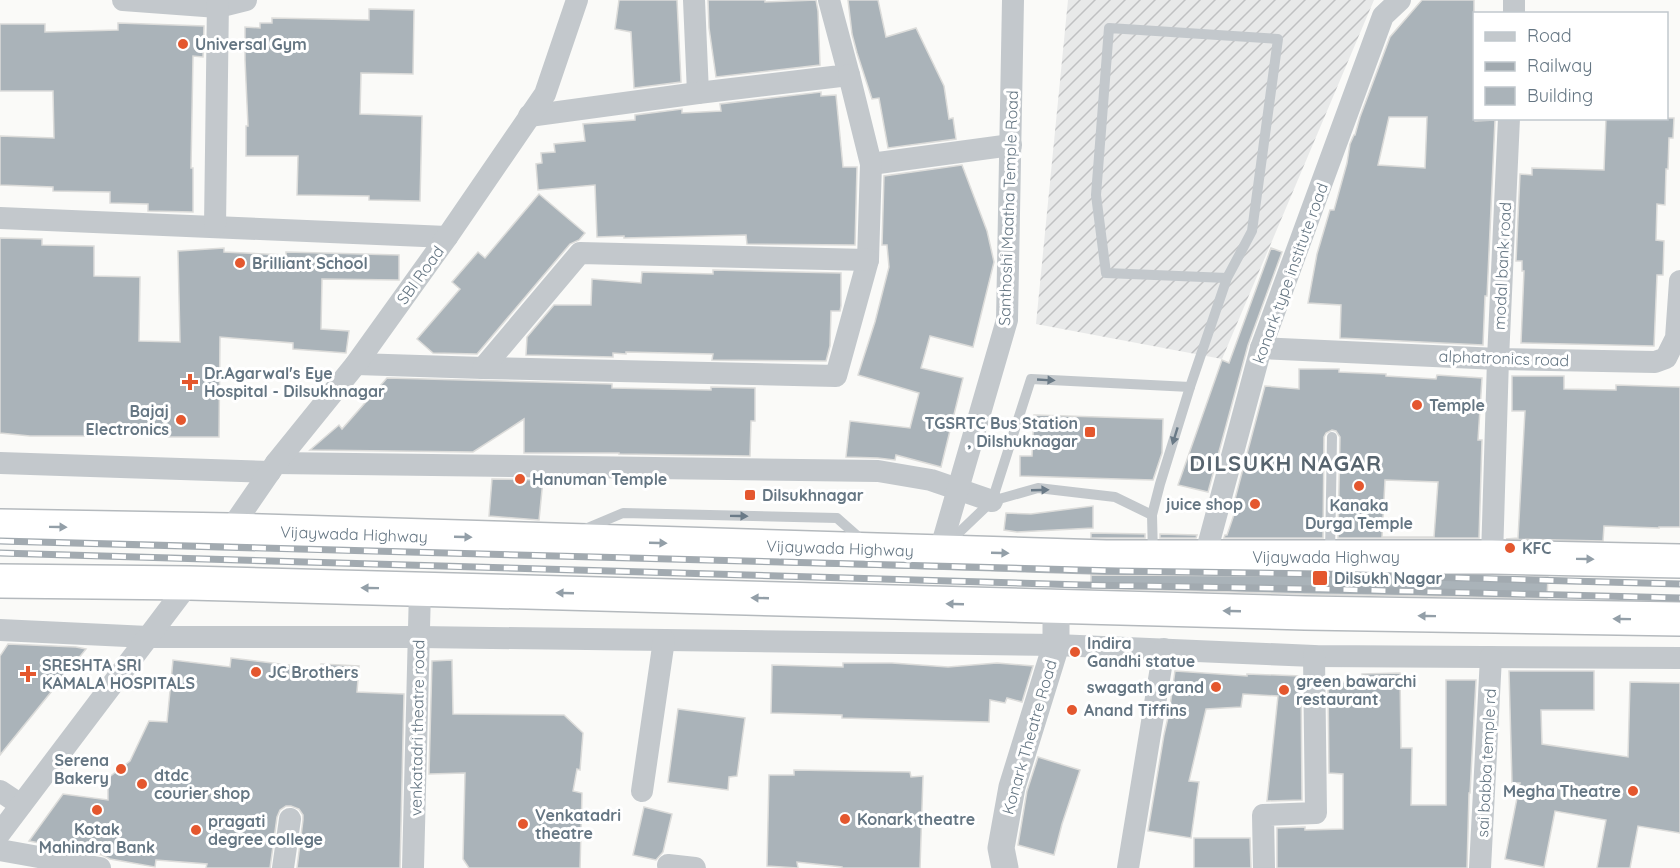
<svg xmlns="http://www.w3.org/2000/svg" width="1680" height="868" viewBox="0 0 1680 868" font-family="Quicksand,sans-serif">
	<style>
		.industrial { fill: url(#industrial-furrows) }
		.building { fill: #aab3b9; stroke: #dcdcda; stroke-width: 1.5; fill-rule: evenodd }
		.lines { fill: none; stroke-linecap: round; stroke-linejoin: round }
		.trunk-casing { stroke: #b4b9bd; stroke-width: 36 }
		.service { stroke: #c3c8cc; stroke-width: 10 }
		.minor { stroke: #c3c8cc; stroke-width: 22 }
		.tertiary { stroke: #c3c8cc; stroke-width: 27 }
		.trunk { stroke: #fff; stroke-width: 33 }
		.rail-casing { stroke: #a2aab0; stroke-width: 7 }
		.rail { stroke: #fff; stroke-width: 4.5; stroke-dasharray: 14; stroke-linecap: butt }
		.oneway { fill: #6a7a87 }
		.oneway2 { fill: #939fa8 }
		.poi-dot { fill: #e4572e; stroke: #fff; stroke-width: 2 }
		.labels { text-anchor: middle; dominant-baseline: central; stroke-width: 6; stroke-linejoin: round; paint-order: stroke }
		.poi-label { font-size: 16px; font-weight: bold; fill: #657683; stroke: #fff; text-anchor: start }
		.street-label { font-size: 16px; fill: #657683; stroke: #fff }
		.district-label { font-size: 22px; font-weight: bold; letter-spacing: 1.5px; fill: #57646e; stroke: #fff }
	</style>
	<defs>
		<pattern id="industrial-furrows" width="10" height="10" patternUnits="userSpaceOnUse" patternTransform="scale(1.5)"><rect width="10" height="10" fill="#e8e9e9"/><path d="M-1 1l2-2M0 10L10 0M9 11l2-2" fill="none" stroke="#c0c1c2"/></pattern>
	</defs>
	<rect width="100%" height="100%" fill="#fafaf8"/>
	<path class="industrial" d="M1068,0H1374L1222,359L1036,324Z"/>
	<g class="building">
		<path d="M619,0H677L681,82L634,88L631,32L615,29Z"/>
		<path d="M708,0H765V2L816,0L818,11L820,65L716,77L709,28Z"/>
		<path d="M848,0H878L886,37L916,28L944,86L949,119L953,118L956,139L888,148L879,98L872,99L857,53L852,34Z"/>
		<path d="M1422,0H1474V118L1475,121L1495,120L1487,296H1485L1483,345L1340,338L1341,305L1308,303L1317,254L1330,210H1334L1347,163L1350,144L1354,135H1355L1360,117L1390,37ZM1389,117H1427L1425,168L1378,165Z"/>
		<path d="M369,9L414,10L413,74L361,73L360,114L422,116L420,201L369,200V196L297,195L298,156H246V126H248L245,60V27L260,28V23H272V18L369,20Z"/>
		<path d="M118,23L204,26L203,57L193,56L191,168H193V212L148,211V204L110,203V192L53,191V187L0,185V136L54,138L53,91H0V24H45V32L118,30Z"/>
		<path d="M821,92V96L836,95L843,167H857L855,245L747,244L746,235L624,238V236L597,237L595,185L538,190L536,164L542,163L541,153L555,152L554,144L585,141L583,124L635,120V115L682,109V113L721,111L720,104Z"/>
		<path d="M1606,118H1674L1673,138H1669L1668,169H1666L1665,205L1657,204L1656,240L1664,241L1663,275H1657L1654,346L1521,343L1524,271H1522V261H1516L1520,174L1532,175V168L1604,170Z"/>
		<path d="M962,165L987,231L994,262L973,347L930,336L921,368L963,378L941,467L896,455L895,460L878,458L846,457L850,421L910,428L919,393L858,375L875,322L889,267L887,245H882L884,176Z"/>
		<path d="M539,194L585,233L579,240L570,244L477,354L433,353L417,339L460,289L452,282L478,252L485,258Z"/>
		<path d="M0,238L42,239V245L94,246V276L140,277L139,341L180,342L178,251L224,248V252L286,255V252L399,255V280L322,279L321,329L349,331L346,353L293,349V343L220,337L219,437H167V434L103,433V436H30L0,433Z"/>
		<path d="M1271,248L1282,252L1248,345L1208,492L1178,485L1222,360L1229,363Z"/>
		<path d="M713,270L841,273V306L840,311H831L830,346L826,361L712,360L713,354L626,352V354L613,353V357L526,355L527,337L554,305H591L592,279L641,283L642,272L713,274Z"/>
		<path d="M1299,369H1339V372L1386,374V376L1436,379L1437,375L1482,378L1478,440H1482L1479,538H1338L1340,437L1336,431L1332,430L1326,433L1324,437L1323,538H1224L1225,535H1227L1239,500L1235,499L1265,386L1299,389ZM1385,480L1438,482L1434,537H1382Z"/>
		<path d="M1512,376H1564V389L1616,390V385L1680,387V527H1659V528L1604,526L1603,541L1506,539L1518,538L1525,411H1512Z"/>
		<path d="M387,378L612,384V388L711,390V387L755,388V421H751L750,456L619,454V453H524V419L473,452L310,450L339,425L342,429Z"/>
		<path d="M1034,415L1163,419L1162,453L1153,480L1020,476V456H1032Z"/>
		<path d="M492,479L543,480L539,520L489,516Z"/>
		<path d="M1093,506V528L1017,532L1004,530L1006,513L1031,514Z"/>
		<path d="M1091,533L1145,534V538H1091Z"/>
		<path d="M1160,534L1197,535L1196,538H1160Z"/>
		<path d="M1091,575L1548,577L1547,598L1305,594L1091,588Z"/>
		<path d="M8,644L76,647L86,649L0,755V656Z"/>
		<path d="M231,658L320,669L321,664L359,666L357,692L404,694L400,868H297L303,820V815L299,809L291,806H286L280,810L277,817L270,868H206L207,864L156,860L155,867L110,859L102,855L29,841L63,794L108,800V778L130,761L149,721L167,722L173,660L230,667Z"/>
		<path d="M452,660L453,714L564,715L583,733L580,770L577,769L573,791L582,793L580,868H469L463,859L465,773L429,774L432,661Z"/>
		<path d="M843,663H892L948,667L997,663L1033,666L1022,702L1007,698L1005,703L990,700L989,722L842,718V715L771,713L772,665L843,667Z"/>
		<path d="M1175,671L1247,676V674L1301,676L1302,800L1267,801L1278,696L1243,694L1241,707L1206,709L1189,781L1199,782L1191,838L1148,831L1164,735L1169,713Z"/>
		<path d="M1509,671H1594V710H1541L1542,744L1628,757L1630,682L1680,683V833L1638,826L1630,868H1597L1606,820L1555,811L1544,867L1505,859L1520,783H1512Z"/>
		<path d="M1400,673L1401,748H1412L1411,805H1446V680H1476L1470,793H1469L1467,868H1277V828L1305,827V830L1343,829V774L1329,773L1328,682H1362V674Z"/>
		<path d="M678,709L745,718L737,776L729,777L728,790L668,782Z"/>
		<path d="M1038,757L1080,770L1062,824L1054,855L1018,845L1027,791Z"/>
		<path d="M794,770L910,772L911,777L923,776L920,868H842V867L797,862L798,868L767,866L769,775H794Z"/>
		<path d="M644,807L672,814L663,852L656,860L633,855Z"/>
		<path d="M1194,838H1250L1251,868H1194Z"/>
	</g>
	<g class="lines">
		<defs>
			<g id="trunk">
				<path d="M0,526L230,530L1106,557H1492L1680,561"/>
				<path d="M0,581L189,583L1305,613L1680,619"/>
			</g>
		</defs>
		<use href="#trunk" class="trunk-casing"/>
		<g class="service">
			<path d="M1190,387L1227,278L1106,273L1096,195L1109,28L1278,39L1252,231L1227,278"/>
			<path d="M992,501L1031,379L1190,387L1160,484L1152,515"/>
			<path d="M585,529L623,513L837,518L863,541"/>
			<path d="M947,544L992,501L1038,488L1115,497L1152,515L1153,555"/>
			<path d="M1330,554L1332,437"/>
		</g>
		<g class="minor">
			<path d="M123,0L218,7L246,0"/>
			<path d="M694,0L698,93"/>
			<path d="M1514,14V0"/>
			<path d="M529,116L698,93L849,75L829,0"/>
			<path d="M871,164L1011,145"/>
			<path d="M0,218L447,237"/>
			<path d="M215,226L218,0"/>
			<path d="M1261,348L1498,359L1655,362L1666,358L1676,338L1680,281"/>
			<path d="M356,364L483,368L836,376L868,260L871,164L849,75"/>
			<path d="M483,368L580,253L868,260"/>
			<path d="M0,463L270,472"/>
			<path d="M276,463L878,471L931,480L992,501"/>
			<path d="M230,530L276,463L356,364L447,237L545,94L577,0"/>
			<path d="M940,551L1007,320L1013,0"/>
			<path d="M1205,557L1261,348L1383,16L1400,0"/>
			<path d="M1492,557L1498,359L1509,118"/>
			<path d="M0,630L148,637H419L1056,645L1314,656L1680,658"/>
			<path d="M0,791L21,805"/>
			<path d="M642,791L664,640"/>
			<path d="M0,833L189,583"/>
			<path d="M0,850L100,868"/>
			<path d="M668,865L695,868"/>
			<path d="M283,868L290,819"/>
			<path d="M413,868L420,589"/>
			<path d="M1128,868L1164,649"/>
			<path d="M1264,868L1263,815L1316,813L1314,656"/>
			<path d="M1480,868L1491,657"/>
		</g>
		<path class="tertiary" d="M1005,868L1001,848L1012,787L1056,645V606"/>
		<use href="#trunk" class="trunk"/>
		<defs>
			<g id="rail">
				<path d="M0,541L1117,571L1321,574L1680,584"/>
				<path d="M0,553L1082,585L1320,589L1680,598"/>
			</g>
		</defs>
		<use href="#rail" class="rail-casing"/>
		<use href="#rail" class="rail"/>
	</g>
	<defs><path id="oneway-solid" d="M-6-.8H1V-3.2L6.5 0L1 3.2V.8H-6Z" transform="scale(1.5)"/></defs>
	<g class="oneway">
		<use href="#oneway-solid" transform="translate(1046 380) rotate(3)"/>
		<use href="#oneway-solid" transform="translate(1175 436) rotate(107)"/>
		<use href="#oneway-solid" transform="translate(1040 490) rotate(-2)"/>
		<use href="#oneway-solid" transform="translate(739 516) rotate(1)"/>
	</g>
	<g class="oneway2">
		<use href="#oneway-solid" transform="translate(58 527) rotate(1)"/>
		<use href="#oneway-solid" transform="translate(463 537) rotate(2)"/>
		<use href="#oneway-solid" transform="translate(658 543) rotate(2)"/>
		<use href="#oneway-solid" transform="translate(1000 553) rotate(2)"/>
		<use href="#oneway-solid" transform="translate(1585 559) rotate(1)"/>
		<use href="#oneway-solid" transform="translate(370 588) rotate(-179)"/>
		<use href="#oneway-solid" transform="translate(565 593) rotate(-178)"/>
		<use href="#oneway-solid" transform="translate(760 598) rotate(-178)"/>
		<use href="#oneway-solid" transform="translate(955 604) rotate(-178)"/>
		<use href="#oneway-solid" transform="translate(1232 611) rotate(-178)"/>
		<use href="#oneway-solid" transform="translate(1427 616) rotate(-179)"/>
		<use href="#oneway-solid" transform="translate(1622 619) rotate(-179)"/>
	</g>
	<g class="poi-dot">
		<circle cx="183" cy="44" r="6"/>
		<circle cx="240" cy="263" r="6"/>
		<path d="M187 373h6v6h6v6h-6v6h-6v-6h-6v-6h6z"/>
		<circle cx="1417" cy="405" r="6"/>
		<circle cx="181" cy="420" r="6"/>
		<rect x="1084" y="426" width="12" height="12" rx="3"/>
		<circle cx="520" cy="479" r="6"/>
		<circle cx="1359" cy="486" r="6"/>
		<rect x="744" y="489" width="12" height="12" rx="3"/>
		<circle cx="1255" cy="504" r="6"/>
		<circle cx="1510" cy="548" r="6"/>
		<rect x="1312" y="570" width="16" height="16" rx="3"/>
		<circle cx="1075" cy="652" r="6"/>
		<circle cx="256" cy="672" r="6"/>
		<path d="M25 665h6v6h6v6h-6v6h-6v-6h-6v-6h6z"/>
		<circle cx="1216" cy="687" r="6"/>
		<circle cx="1284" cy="690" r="6"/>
		<circle cx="1072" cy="710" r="6"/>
		<circle cx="121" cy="769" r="6"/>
		<circle cx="142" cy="784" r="6"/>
		<circle cx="1633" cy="791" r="6"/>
		<circle cx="97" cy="810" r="6"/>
		<circle cx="845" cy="819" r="6"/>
		<circle cx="523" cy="824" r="6"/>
		<circle cx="196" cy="830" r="6"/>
	</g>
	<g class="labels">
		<g class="poi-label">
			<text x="195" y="44">Universal Gym</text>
			<text x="252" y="263">Brilliant School</text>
			<text x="204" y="373">Dr.Agarwal's Eye<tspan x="204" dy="18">Hospital - Dilsukhnagar</tspan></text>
			<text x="1429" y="405">Temple</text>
			<text x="169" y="411" text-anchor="end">Bajaj<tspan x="169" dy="18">Electronics</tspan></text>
			<text x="1078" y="423" text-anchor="end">TGSRTC Bus Station<tspan x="1078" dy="18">, Dilshuknagar</tspan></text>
			<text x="532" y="479">Hanuman Temple</text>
			<text x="762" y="495">Dilsukhnagar</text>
			<text x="1243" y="504" text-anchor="end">juice shop</text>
			<text x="1359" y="505" text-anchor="middle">Kanaka<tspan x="1359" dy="18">Durga Temple</tspan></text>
			<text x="1522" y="548">KFC</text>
			<text x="1334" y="578">Dilsukh Nagar</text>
			<text x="1087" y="643">Indira<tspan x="1087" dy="18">Gandhi statue</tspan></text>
			<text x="42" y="665">SRESHTA SRI<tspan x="42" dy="18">KAMALA HOSPITALS</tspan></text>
			<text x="268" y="672">JC Brothers</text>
			<text x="1296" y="681">green bawarchi<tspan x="1296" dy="18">restaurant</tspan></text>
			<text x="1204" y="687" text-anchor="end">swagath grand</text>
			<text x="1084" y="710">Anand Tiffins</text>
			<text x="109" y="760" text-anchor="end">Serena<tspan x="109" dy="18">Bakery</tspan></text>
			<text x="154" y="775">dtdc<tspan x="154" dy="18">courier shop</tspan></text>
			<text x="1621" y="791" text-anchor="end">Megha Theatre</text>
			<text x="535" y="815">Venkatadri<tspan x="535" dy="18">theatre</tspan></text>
			<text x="857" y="819">Konark theatre</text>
			<text x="208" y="821">pragati<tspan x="208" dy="18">degree college</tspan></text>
			<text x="97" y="829" text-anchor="middle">Kotak<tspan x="97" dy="18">Mahindra Bank</tspan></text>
		</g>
		<g class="street-label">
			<text transform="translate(1008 208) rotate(-88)">Santhoshi Maatha Temple Road</text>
			<text transform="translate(1502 266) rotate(-87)">modal bank road</text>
			<text transform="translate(1290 273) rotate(-70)">konark type institute road</text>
			<text transform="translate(420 275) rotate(-54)">SBI Road</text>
			<text transform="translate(1504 358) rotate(2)">alphatronics road</text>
			<text transform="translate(354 534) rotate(2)">Vijaywada Highway</text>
			<text transform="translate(840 548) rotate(2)">Vijaywada Highway</text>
			<text x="1326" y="557">Vijaywada Highway</text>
			<text transform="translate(417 728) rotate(-89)">venkatadri theatre road</text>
			<text transform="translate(1029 737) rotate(-74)">Konark Theatre Road</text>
			<text transform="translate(1486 763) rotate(-87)">sai babba temple rd</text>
		</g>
		<g class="district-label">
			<text x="1286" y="463">DILSUKH NAGAR</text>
		</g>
	</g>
	<rect x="1473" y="12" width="195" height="108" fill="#ffffff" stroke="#c1c8cd" stroke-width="1.5"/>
	<rect x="1485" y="32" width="30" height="9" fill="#c3c8cc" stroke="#c1c8cd" stroke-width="1.5"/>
	<text x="1527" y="42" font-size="18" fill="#657683">Road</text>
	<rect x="1485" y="62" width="30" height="9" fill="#a2aab0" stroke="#c1c8cd" stroke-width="1.5"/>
	<text x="1527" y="72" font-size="18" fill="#657683">Railway</text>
	<rect x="1485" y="87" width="30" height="18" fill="#aab3b9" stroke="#c1c8cd" stroke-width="1.5"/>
	<text x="1527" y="102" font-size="18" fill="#657683">Building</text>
</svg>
